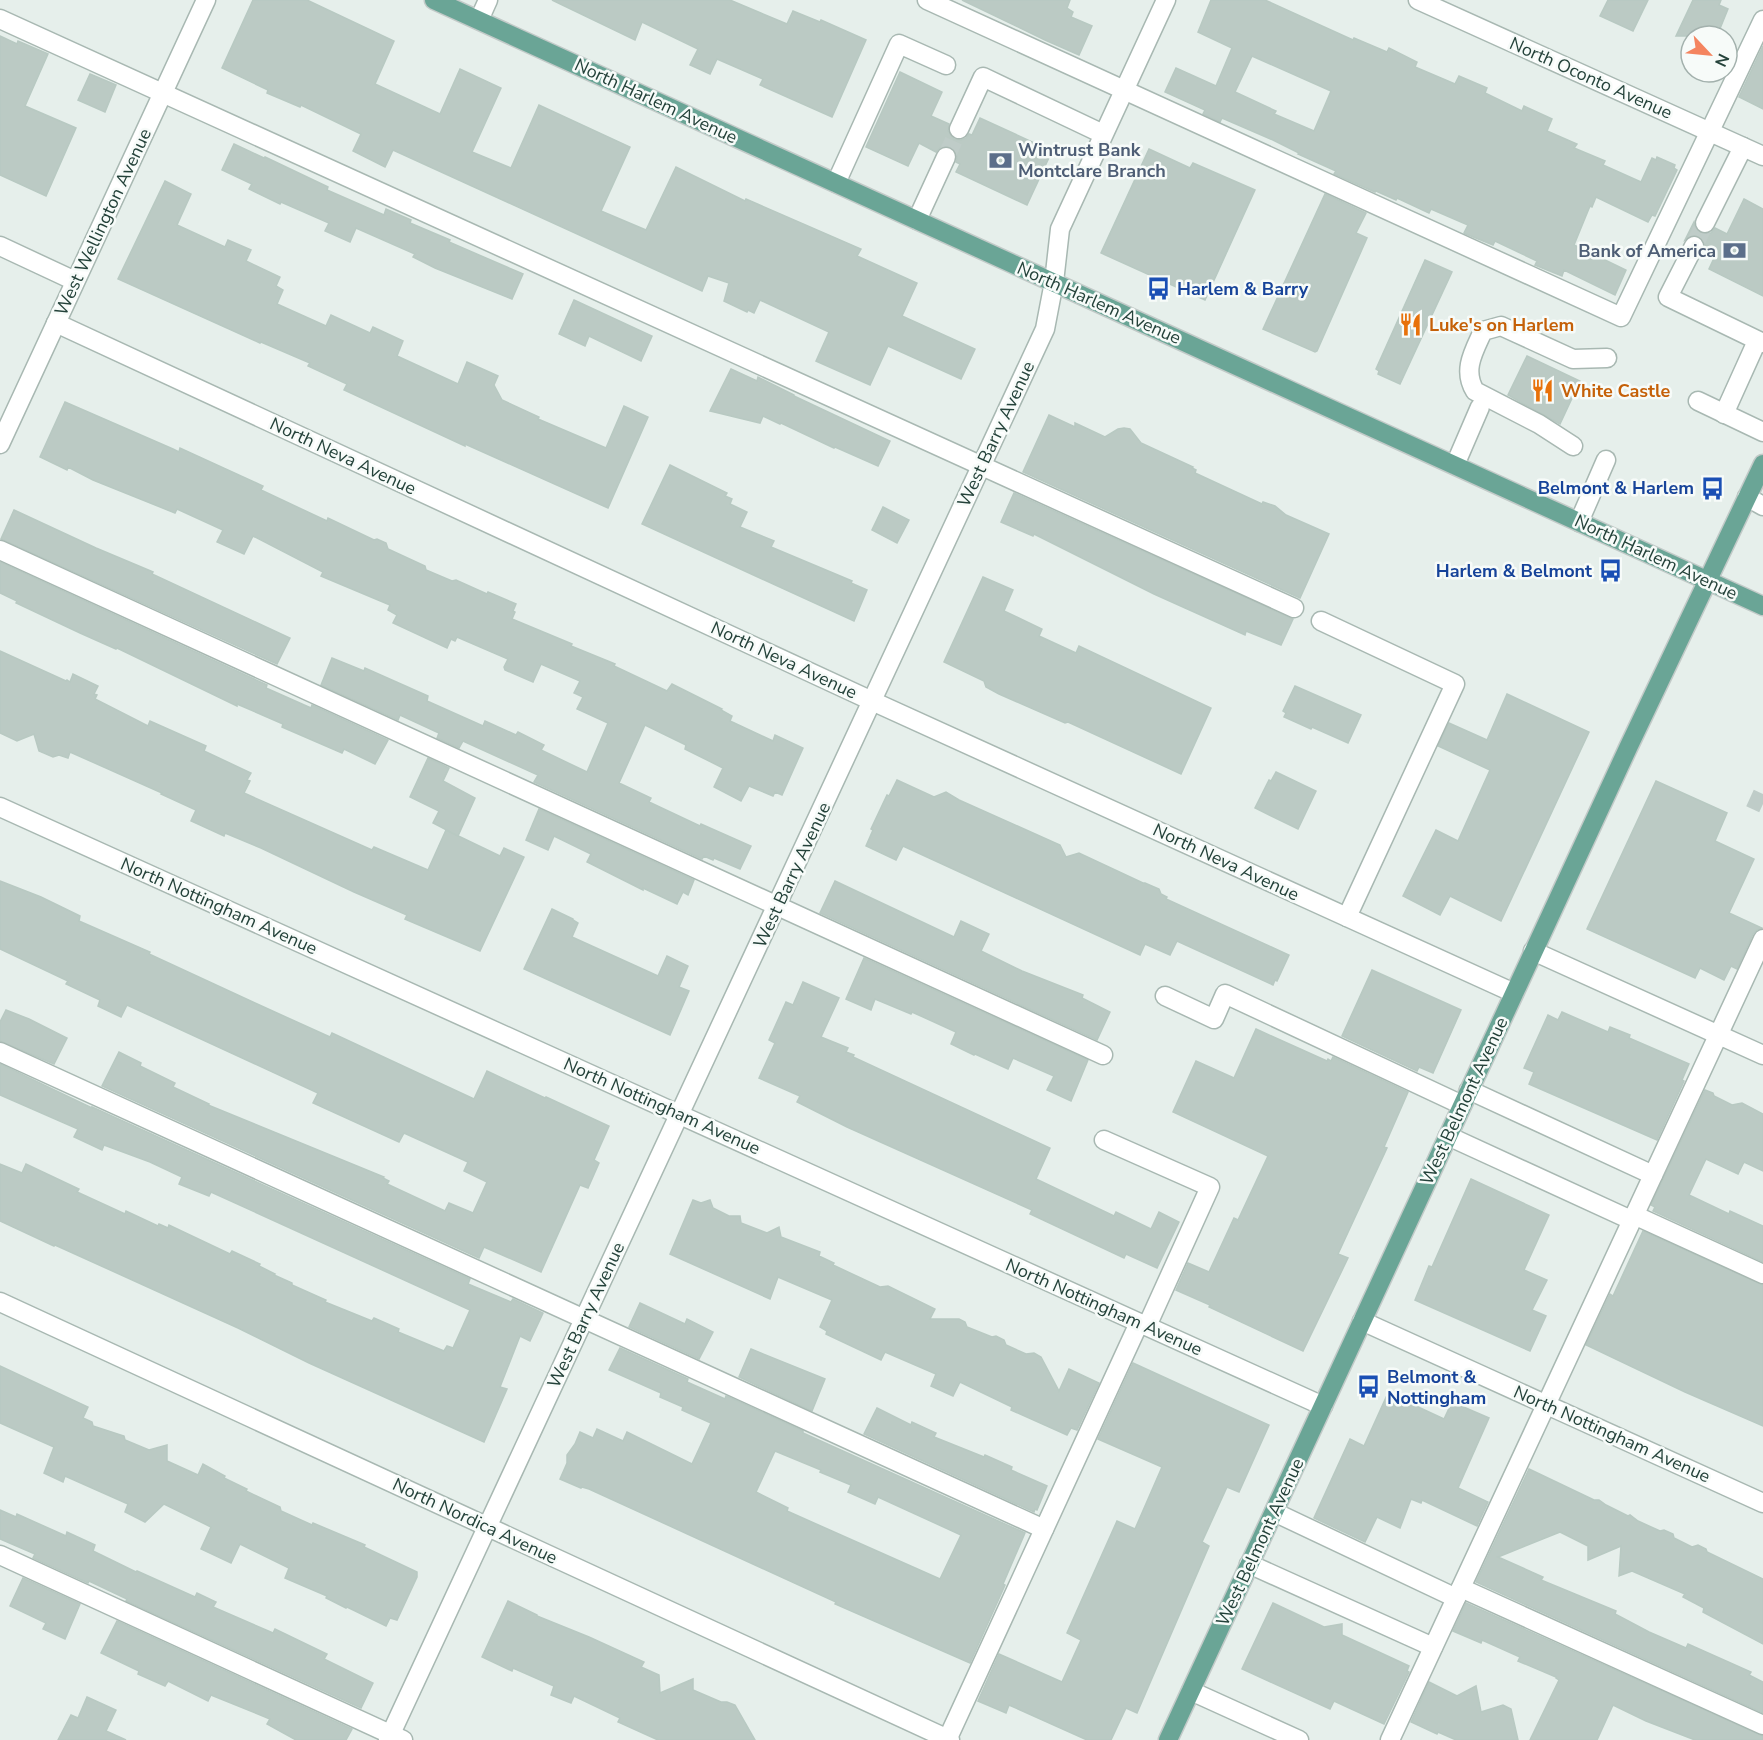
<svg xmlns="http://www.w3.org/2000/svg" width="1763" height="1740" viewBox="0 0 1763 1740" font-family="'Nunito Sans',sans-serif">
	<style>
		.building { fill: #bbcac4; stroke: #b8c9c2; stroke-width: 1.5; fill-rule: evenodd }
		.lines { fill: none; stroke-linecap: round; stroke-linejoin: round }
		.minor-tunnel { stroke: #bfccc8; stroke-width: 18; stroke-dasharray: 18 9; stroke-linecap: butt }
		.minor-casing { stroke: #a8b8b2; stroke-width: 21 }
		.major-casing { stroke: #c2cac8; stroke-width: 21 }
		.minor { stroke: #fff; stroke-width: 18 }
		.major { stroke: #6aa596; stroke-width: 18 }
		.labels { text-anchor: middle; dominant-baseline: central; stroke-width: 5; stroke-linejoin: round; paint-order: stroke }
		.street-label { font-size: 18px; fill: #24423a; stroke: #f7fbf9 }
		.service-label { font-size: 18px; font-weight: bold; fill: #4e5e75; stroke: #f7fbf9; text-anchor: start }
		.transit-label { font-size: 18px; font-weight: bold; fill: #164399; stroke: #f7fbf9; text-anchor: start }
		.food-label { font-size: 18px; font-weight: bold; fill: #c56008; stroke: #f7fbf9; text-anchor: start }
	</style>
	<rect width="100%" height="100%" fill="#e6efeb"/>
	<g class="building">
		<path d="M253,0H307L394,41L375,84L440,114L460,69L501,88L472,152L511,168L539,105L630,147L601,211L646,230L676,167L745,201L746,199L861,249L857,256L917,283L902,316L975,349L961,379L888,346L870,385L816,361L829,332L760,300L754,313L748,310L747,312L724,301L729,283L708,276L702,291L393,150L385,167L353,151L361,134L301,105L300,107L267,93L268,90L222,68Z"/>
		<path d="M552,0H730L787,24L793,11L820,22L821,20L866,40L832,117L760,85L763,79L717,59L710,74L690,65L698,49L642,22L635,40Z"/>
		<path d="M962,0H1070L1067,8L1073,12L1071,17L1092,26L1079,55L1045,40Z"/>
		<path d="M1211,0H1265L1353,40L1354,38L1387,52L1389,48L1417,62L1415,67L1455,84L1459,76L1487,88L1485,93L1522,111L1524,106L1552,119L1547,131L1577,144L1574,148L1605,161L1603,165L1641,182L1652,158L1656,160L1657,157L1675,165L1674,168L1677,170L1655,216L1652,215L1648,222L1596,197L1592,207L1590,206L1574,245L1626,270L1615,295L1564,270L1562,276L1535,265L1537,261L1495,241L1493,245L1466,234L1464,233L1468,225L1431,209L1429,213L1397,198L1396,200L1376,191L1375,192L1334,174L1336,171L1298,154L1299,153L1273,140L1222,118L1220,122L1203,114L1205,110L1165,92L1176,68L1216,86L1232,48L1198,32ZM1252,56L1331,91L1314,131L1274,114L1276,111L1235,92Z"/>
		<path d="M1608,0H1648L1633,31L1600,16Z"/>
		<path d="M1693,0H1721L1719,5L1728,9L1717,36H1676Z"/>
		<path d="M0,36L17,44L18,41L48,54L25,106L76,128L46,196L0,175Z"/>
		<path d="M1763,46V109L1739,97Z"/>
		<path d="M900,72L942,92L931,116L949,124L948,131L954,139L961,140L966,138L969,134L972,135L980,118L1052,151L1027,205L956,172L960,164L956,162L957,157L955,151L950,147L940,148L936,152L919,143L908,166L866,147Z"/>
		<path d="M90,74L116,85L105,112L78,100Z"/>
		<path d="M234,144L264,158L265,157L328,187L327,190L384,215L386,209L411,220L410,223L450,240L449,242L523,274L512,299L435,268L413,257L415,254L356,228L350,242L325,231L329,223L281,202L280,204L249,189L252,184L222,170Z"/>
		<path d="M1149,149L1190,168L1193,163L1255,190L1205,300L1101,253Z"/>
		<path d="M165,181L191,194L177,225L225,247L228,240L251,250L246,261L280,277L276,286L283,290L277,304L326,326L331,315L370,333L373,327L403,341L397,356L458,384L467,362L498,376L494,385L502,400L539,417L538,419L606,448L624,406L648,417L608,508L465,444V446L344,390L347,384L308,366L310,363L261,342L260,343L118,279Z"/>
		<path d="M1325,194L1366,213L1356,233L1367,238L1317,351L1315,352L1263,329Z"/>
		<path d="M1744,199L1763,209V296L1709,269L1715,256L1704,251L1705,245L1700,236L1693,235L1685,240L1694,222L1695,229L1701,233H1711L1715,228L1727,234Z"/>
		<path d="M1425,260L1452,272L1400,384L1378,374L1379,371L1376,369Z"/>
		<path d="M574,300L652,336L641,361L589,336L585,346L559,334Z"/>
		<path d="M1527,356L1580,381L1560,424L1508,395Z"/>
		<path d="M731,369L757,381L758,377L794,395V396L890,441L878,466L835,447L834,448L781,423L780,424L763,416L760,423L710,411Z"/>
		<path d="M65,402L173,449L179,452L180,448L263,486L261,490L327,521L328,518L374,540L377,539L386,543L388,549L425,566L426,570L452,581L456,580L487,594L488,592L516,604L513,611L515,612L512,619L572,644L571,646L615,664L614,666L667,691L672,684L722,709L721,710L732,716L730,721L773,741L775,735L803,748L782,795L775,792L773,796L749,786L741,801L714,787L723,768L685,749L686,745L645,725L619,783L651,798L649,802L700,826L701,824L751,846L740,869L714,858L713,860L704,856L702,859L534,782L538,775L463,741L459,748L437,738L439,733L400,715L398,720L321,685L332,658L364,671L365,668L428,696L427,701L483,726L485,721L516,735L518,732L544,745L541,750L587,772L608,723L577,709L583,697L574,693L580,681L541,664L533,682L505,670L504,667L508,659L457,637L455,641L451,639L447,648L393,623L397,615L388,610L390,605L321,576L323,572L253,536L244,554L217,542L223,530L177,509L175,513L93,480L68,467L67,470L40,457Z"/>
		<path d="M1049,415L1075,427V423L1105,437L1118,429L1124,428L1130,429L1141,443L1193,467L1192,468L1196,470L1195,473L1262,504L1263,502L1275,506L1286,515L1329,534L1300,598L1023,472Z"/>
		<path d="M670,465L727,493L725,496L732,499L730,504L747,512L740,527L774,541L771,547L852,581L851,583L867,590L854,621L642,524Z"/>
		<path d="M1014,493L1293,619L1281,645L1246,631L1245,635L1154,594L1034,534L1033,536L1001,522Z"/>
		<path d="M883,507L909,520L897,543L872,530Z"/>
		<path d="M14,510L96,548L153,572L152,574L290,638L277,664L1,539Z"/>
		<path d="M0,562L267,685L266,688L311,708L312,705L388,740L375,764L344,749L342,753L282,727L283,724L237,704V706L117,648L116,649L80,633L16,603L17,601L0,593Z"/>
		<path d="M983,577L1013,590L1004,611L1042,629L1039,636L1076,653L1079,646L1211,708L1181,774L1068,722L1065,723L999,694L986,687L984,681L944,662Z"/>
		<path d="M0,651L66,681L67,680L70,682L73,674L98,686L94,694L97,695L95,699L148,726L150,721L206,746L204,751L251,773L247,780L250,781L244,793L372,850L374,847L428,870L446,830L500,856L504,848L524,857L480,951L405,919L407,915L354,892L261,848L225,833L224,836L191,821L196,810L161,794L162,793L70,752L68,758L59,755L53,757L39,751L34,734L17,741L0,733Z"/>
		<path d="M1295,686L1361,715L1348,743L1312,727L1311,729L1284,717L1286,713L1283,711Z"/>
		<path d="M1507,694L1589,732L1501,921L1450,896L1440,915L1403,896L1436,830L1458,841L1490,770L1438,746L1449,723L1487,740Z"/>
		<path d="M428,758L449,768L443,781L475,798L458,836L433,823L439,811L410,797Z"/>
		<path d="M1276,772L1316,791L1298,829L1255,808L1269,780L1271,781Z"/>
		<path d="M897,780L934,797L946,792L959,800L1060,845L1066,857L1079,853L1143,883H1145L1159,889L1161,894L1167,897L1166,899L1289,955L1277,981L1275,980L1273,985L1177,941L1170,955L1145,944L1140,955L903,846L896,860L866,846L873,830L871,829L887,795L889,796Z"/>
		<path d="M1656,781L1727,813L1715,841L1754,859L1729,913L1762,928L1757,930L1753,934L1737,969L1731,966L1724,980L1700,968L1695,978L1587,929Z"/>
		<path d="M539,809L694,880L688,895L683,892L677,904L643,888V890L587,862L591,854L554,836L548,850L526,840Z"/>
		<path d="M0,881L41,897L80,916L79,921L150,952L149,954L255,1003L330,1037L332,1033L474,1099L487,1071L545,1098L546,1097L609,1126L594,1160L599,1163L588,1188L580,1185L541,1272L484,1247L479,1258L102,1086L119,1052L141,1063L140,1066L175,1083L173,1087L209,1104L208,1105L384,1177L383,1178L389,1181L387,1184L445,1211L449,1203L473,1213L487,1182L464,1171L468,1162L404,1133L399,1142L313,1103L318,1093L127,1005L121,1017L98,1006L100,1000L66,984L68,981L0,949Z"/>
		<path d="M835,881L954,937L961,921L989,934L981,951L1022,971L1083,995L1082,998L1110,1012L1097,1040L820,913Z"/>
		<path d="M552,909L573,919V920L578,923L572,937L658,976L667,956L688,966L679,987L689,991L670,1035L524,969Z"/>
		<path d="M864,958L1088,1060L1071,1101L1047,1090L1054,1076L1013,1058L1008,1069L975,1054L974,1055L951,1044L956,1032L912,1012L911,1014L875,999L871,1010L846,999Z"/>
		<path d="M1372,970L1461,1010L1433,1073L1419,1067L1417,1071L1342,1036Z"/>
		<path d="M803,982L839,998L821,1037L848,1048L846,1052L854,1055L853,1057L1050,1148L1036,1179L1114,1216L1116,1212L1151,1229L1159,1212L1179,1222L1157,1268L1126,1254L1124,1258L1030,1214L1032,1210L847,1127L797,1102L800,1096L759,1078L775,1043L769,1040L786,1002L793,1005Z"/>
		<path d="M6,1010L29,1019L67,1038L54,1064L0,1041V1022Z"/>
		<path d="M1562,1012L1608,1032L1610,1027L1630,1035L1629,1038L1689,1064L1682,1080L1684,1081L1657,1140L1529,1084L1534,1072L1524,1068L1548,1015L1558,1020Z"/>
		<path d="M1256,1029L1327,1061L1328,1059L1331,1061L1333,1057L1408,1092L1384,1147L1387,1148L1338,1254L1348,1258L1303,1351L1209,1307L1210,1305L1176,1290L1188,1263L1209,1272L1234,1218L1238,1220L1268,1156L1173,1112L1196,1061L1234,1078Z"/>
		<path d="M0,1064L92,1108V1107L470,1279L468,1284L511,1302L513,1299L543,1313L530,1341L520,1336L500,1387L507,1389L484,1442L309,1363L238,1328L55,1245L54,1246L0,1221V1164L22,1173L26,1164L79,1189L77,1192L125,1214L126,1211L158,1226L159,1224L168,1228L169,1225L230,1254L232,1251L260,1264L259,1266L275,1274L274,1275L292,1283V1285L326,1300L325,1302L372,1321L374,1318L399,1329L398,1332L444,1351L447,1346L453,1348L470,1310L211,1192L209,1196L179,1184L182,1177L150,1162L104,1145L102,1150L74,1137L78,1129L0,1095Z"/>
		<path d="M1705,1090L1713,1093L1714,1096L1732,1105L1742,1103L1763,1114V1171L1744,1162L1738,1174L1706,1159L1689,1195L1729,1214L1730,1211L1763,1226V1262L1653,1211L1655,1207L1651,1205Z"/>
		<path d="M1471,1179L1549,1215L1524,1270L1547,1280L1532,1310L1546,1316L1530,1351L1415,1300L1429,1266L1432,1267Z"/>
		<path d="M693,1200L701,1203L710,1200L713,1208L729,1216H740L741,1223L767,1233L779,1227L781,1237L820,1252L819,1256L834,1263L833,1265L880,1287L888,1286L935,1309L930,1319H959L965,1322L967,1327L992,1337L996,1336L1004,1340L1006,1345L1026,1354L1034,1353L1041,1357L1059,1391L1069,1369L1099,1383L1077,1430L1071,1428L1067,1435L1011,1410L1012,1407L960,1382L953,1396L931,1386L936,1374L885,1352L881,1360L826,1334L827,1331L820,1327L832,1300L778,1277L770,1299L670,1254Z"/>
		<path d="M1643,1231L1763,1285V1426L1685,1392L1586,1345L1610,1294L1613,1296Z"/>
		<path d="M640,1303L685,1324L687,1319L713,1332L699,1359L629,1327Z"/>
		<path d="M620,1348L688,1379L687,1382L725,1399L726,1396L731,1398L803,1431V1433L1025,1533L1003,1584L1005,1585L970,1663L835,1604L836,1602L589,1489L582,1487L581,1488L560,1479L567,1463V1455L575,1444L580,1432L593,1438L597,1429L623,1441L627,1432L692,1464L711,1423L682,1410L683,1407L660,1397L661,1393L609,1370ZM775,1451L821,1470L820,1472L851,1485L848,1492L875,1504L878,1497L961,1535L940,1579L787,1511L788,1508L756,1492Z"/>
		<path d="M751,1349L825,1379L812,1411L739,1377Z"/>
		<path d="M1133,1363L1269,1425L1239,1492L1227,1487L1202,1542L1209,1546L1137,1713L1126,1708L1111,1740H1087L1009,1705L1006,1713L978,1701L999,1654L1062,1682L1081,1640L1067,1633L1117,1521L1135,1529L1162,1467L1098,1439Z"/>
		<path d="M0,1366L88,1407L83,1418L92,1422L93,1426L124,1436L125,1440L149,1450L167,1445V1461L198,1475L203,1464L225,1476L224,1478L247,1489L246,1491L280,1507L281,1511L312,1525L313,1523L365,1545L364,1547L417,1572V1577L397,1620L390,1618L386,1626L347,1607L346,1608L326,1598L327,1596L285,1578L289,1568L240,1544L231,1563L201,1549L211,1527L164,1504L145,1522L125,1512L128,1504L65,1476L63,1482L44,1473L54,1447L0,1423Z"/>
		<path d="M1388,1393L1444,1419L1452,1402L1489,1418L1458,1488L1488,1502L1477,1526L1422,1500L1421,1503L1411,1499L1400,1528L1377,1517L1365,1542L1314,1518L1350,1439L1364,1446Z"/>
		<path d="M877,1408L911,1425L912,1422L936,1433L934,1437L984,1457L985,1455L1012,1467L1011,1470L1047,1486L1037,1510L1035,1509L1034,1512L864,1434Z"/>
		<path d="M1529,1469L1594,1500H1599L1606,1505L1628,1516L1630,1515L1638,1521L1660,1531L1664,1530L1673,1534L1674,1538L1692,1547L1698,1545L1706,1549L1707,1552L1763,1579V1644L1703,1612L1704,1608L1683,1597L1685,1594L1632,1571L1619,1576L1621,1546L1588,1560V1546L1560,1532L1498,1557L1543,1577L1541,1580L1616,1611L1615,1614L1649,1632L1686,1648L1688,1644L1751,1672L1749,1675L1763,1682V1713L1476,1582Z"/>
		<path d="M0,1510L16,1517L17,1514L66,1536L67,1532L95,1545L93,1551L136,1572L137,1571L195,1597L197,1593L216,1602L213,1607L273,1633L275,1629L327,1654L324,1659L373,1683L361,1708L126,1601L127,1599L89,1581L88,1583L33,1558L35,1554L0,1539Z"/>
		<path d="M23,1578L80,1604L65,1639L43,1629L46,1623L10,1606Z"/>
		<path d="M508,1601L537,1615V1616L589,1637L644,1662L641,1667L659,1675L660,1693L693,1679V1690L721,1702H727L735,1705L755,1740H658L618,1722L620,1718L574,1696L571,1703L551,1695L554,1686L513,1668L512,1671L482,1657Z"/>
		<path d="M1273,1603L1324,1627L1342,1624V1635L1409,1666L1407,1671L1409,1672L1384,1724L1334,1701L1330,1709L1242,1669Z"/>
		<path d="M1466,1603L1763,1736V1740H1695L1646,1721L1613,1705L1597,1740H1530L1559,1680L1556,1678V1677L1518,1661L1520,1657L1482,1640L1481,1643L1453,1631Z"/>
		<path d="M117,1621L352,1729L346,1740H296L267,1724L270,1719L211,1695L208,1701L168,1681L165,1686L138,1674L139,1671L101,1653Z"/>
		<path d="M1429,1682L1457,1696L1476,1686L1481,1712L1503,1705L1511,1709L1518,1740H1456L1438,1732L1437,1734L1411,1722Z"/>
		<path d="M87,1697L116,1710L106,1731L126,1740H58L71,1715L78,1718Z"/>
	</g>
	<g class="lines">
		<g class="minor-tunnel">
			<path d="M946,157L959,129"/>
			<path d="M1694,246L1705,223"/>
			<path d="M1750,798L1763,804"/>
		</g>
		<defs>
			<g id="minor">
				<path d="M927,0L1621,317L1763,20"/>
				<path d="M1418,0L1763,156"/>
				<path d="M0,19L1294,608"/>
				<path d="M479,20L488,0"/>
				<path d="M959,129L983,77L1103,134"/>
				<path d="M836,183L899,44L946,65"/>
				<path d="M917,220L946,157"/>
				<path d="M1705,223L1743,147"/>
				<path d="M0,246L75,281"/>
				<path d="M1694,246L1668,297L1763,343"/>
				<path d="M56,323L872,701L1514,993"/>
				<path d="M1698,401L1763,432"/>
				<path d="M1724,414L1757,341"/>
				<path d="M0,444L206,0"/>
				<path d="M1573,446L1539,424L1475,391C1462,370 1474,351 1483,331L1501,326L1573,359L1607,358"/>
				<path d="M1455,465L1480,407"/>
				<path d="M1747,497L1763,506"/>
				<path d="M1579,522L1606,460"/>
				<path d="M0,550L1103,1055"/>
				<path d="M1321,621L1455,684L1347,917"/>
				<path d="M0,807L1323,1406"/>
				<path d="M1533,951L1763,1055"/>
				<path d="M1165,996L1214,1019L1225,994L1462,1105"/>
				<path d="M0,1052L1044,1529"/>
				<path d="M1469,1090L1653,1175"/>
				<path d="M1448,1136L1631,1220"/>
				<path d="M1104,1140L1210,1187L1147,1326"/>
				<path d="M1634,1215L1763,1274"/>
				<path d="M0,1302L950,1740"/>
				<path d="M1362,1321L1763,1503"/>
				<path d="M1274,1512L1456,1598"/>
				<path d="M0,1555L403,1740"/>
				<path d="M1249,1564L1433,1647"/>
				<path d="M1461,1588L1763,1725"/>
				<path d="M1191,1691L1299,1740"/>
				<path d="M388,1740L1045,329L1054,282L1060,229L1166,0"/>
				<path d="M947,1740L1139,1323"/>
				<path d="M1390,1740L1763,939"/>
			</g>
			<g id="major">
				<path d="M434,0L1763,606"/>
				<path d="M1168,1740L1628,748L1763,464"/>
			</g>
		</defs>
		<use href="#minor" class="minor-casing"/>
		<use href="#major" class="major-casing"/>
		<use href="#minor" class="minor"/>
		<use href="#major" class="major"/>
	</g>
	<defs>
		<symbol id="bank-bare" viewBox="-9 -9 18 18"><path d="M-6-4H6V4H-6ZM0-2.3a2.3 2.3 0 1 0 0 4.6a2.3 2.3 0 1 0 0-4.6Z" fill="#5c6f8a" stroke="#f7fbf9" stroke-width="2.5" paint-order="stroke"/></symbol>
		<symbol id="bus-bare" viewBox="-9 -9 18 18"><path d="M-5-6H5V4H4V6H2V4H-2V6H-4V4H-5ZM-3.5-4V0h7V-4ZM-3.5 1.2v1.5H-2V1.2ZM2 1.2v1.5H3.5V1.2Z" fill="#1a4fb4" stroke="#f7fbf9" stroke-width="2.5" paint-order="stroke"/></symbol>
		<symbol id="restaurant-bare" viewBox="-9 -9 18 18"><path d="M-5-6h1v4h1v-4h1v4h1v-4h1v5L-1.5 .5V6h-2V.5L-5-1ZM5-6V6H3V1.5H1.5Q1.5-4 5-6Z" fill="#e8710a" stroke="#f7fbf9" stroke-width="2.5" paint-order="stroke"/></symbol>
	</defs>
	<g fill-rule="evenodd">
		<use href="#bank-bare" x="984" y="144" width="33" height="33"/>
		<use href="#bank-bare" x="1718" y="234" width="33" height="33"/>
		<use href="#bus-bare" x="1142" y="272" width="33" height="33"/>
		<use href="#restaurant-bare" x="1394" y="308" width="33" height="33"/>
		<use href="#restaurant-bare" x="1526" y="374" width="33" height="33"/>
		<use href="#bus-bare" x="1696" y="472" width="33" height="33"/>
		<use href="#bus-bare" x="1594" y="554" width="33" height="33"/>
		<use href="#bus-bare" x="1352" y="1370" width="33" height="33"/>
	</g>
	<g class="labels">
		<g class="street-label">
			<text transform="translate(1591 78) rotate(24)">North Oconto Avenue</text>
			<text transform="translate(656 101) rotate(25)">North Harlem Avenue</text>
			<text transform="translate(103 222) rotate(-65)">West Wellington Avenue</text>
			<text transform="translate(1099 303) rotate(24)">North Harlem Avenue</text>
			<text transform="translate(996 434) rotate(-65)">West Barry Avenue</text>
			<text transform="translate(343 456) rotate(25)">North Neva Avenue</text>
			<text transform="translate(1656 557) rotate(25)">North Harlem Avenue</text>
			<text transform="translate(784 660) rotate(25)">North Neva Avenue</text>
			<text transform="translate(1226 862) rotate(25)">North Neva Avenue</text>
			<text transform="translate(792 875) rotate(-65)">West Barry Avenue</text>
			<text transform="translate(219 906) rotate(24)">North Nottingham Avenue</text>
			<text transform="translate(1464 1101) rotate(-65)">West Belmont Avenue</text>
			<text transform="translate(662 1106) rotate(24)">North Nottingham Avenue</text>
			<text transform="translate(1104 1307) rotate(24)">North Nottingham Avenue</text>
			<text transform="translate(586 1315) rotate(-65)">West Barry Avenue</text>
			<text transform="translate(1612 1434) rotate(24)">North Nottingham Avenue</text>
			<text transform="translate(475 1521) rotate(25)">North Nordica Avenue</text>
			<text transform="translate(1260 1542) rotate(-65)">West Belmont Avenue</text>
		</g>
		<g class="service-label">
			<text x="1018" y="150">Wintrust Bank<tspan x="1018" dy="21">Montclare Branch</tspan></text>
			<text x="1716" y="251" text-anchor="end">Bank of America</text>
		</g>
		<g class="transit-label">
			<text x="1177" y="289">Harlem &amp; Barry</text>
			<text x="1694" y="488" text-anchor="end">Belmont &amp; Harlem</text>
			<text x="1592" y="571" text-anchor="end">Harlem &amp; Belmont</text>
			<text x="1387" y="1377">Belmont &amp;<tspan x="1387" dy="21">Nottingham</tspan></text>
		</g>
		<g class="food-label">
			<text x="1429" y="325">Luke's on Harlem</text>
			<text x="1561" y="391">White Castle</text>
		</g>
	</g>
	<g transform="translate(1709 54) rotate(116)"><circle r="28" fill="#f7fbf9" stroke="#a3b1ad" stroke-width="1.5"/>
	<path d="M0-4.5L10 22L0 15L-10 22Z" fill="#f4845f"/>
	<text y="-9" font-size="16" font-weight="bold" text-anchor="middle" fill="#24423a">N</text>
	</g>
</svg>
